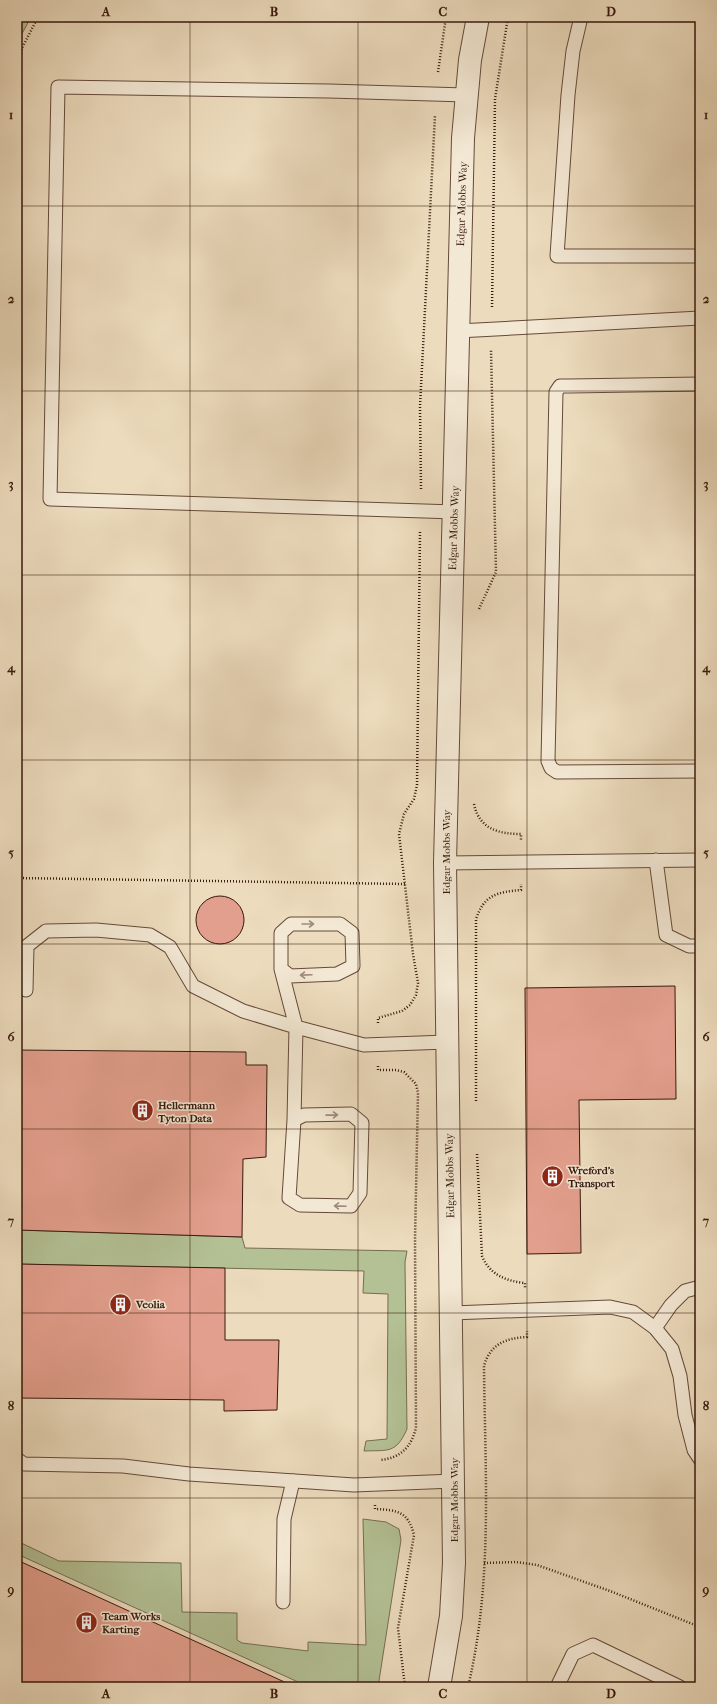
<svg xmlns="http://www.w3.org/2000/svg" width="717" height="1704" viewBox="0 0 717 1704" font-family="'IM FELL French Canon',serif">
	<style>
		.green { fill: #b3c195; stroke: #766d51 }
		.building { fill: #e39f8d; stroke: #38190d }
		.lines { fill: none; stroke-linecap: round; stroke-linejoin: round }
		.service-casing { stroke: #654a39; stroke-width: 15 }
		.minor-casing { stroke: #654a39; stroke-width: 24 }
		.path { stroke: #38190d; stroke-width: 2.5; stroke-dasharray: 1 2; stroke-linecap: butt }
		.service { stroke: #f3e8d4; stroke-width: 13 }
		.minor { stroke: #f3e8d4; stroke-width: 22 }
		.oneway { stroke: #9f8b7a }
		.grid { fill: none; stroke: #38190d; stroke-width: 1; stroke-opacity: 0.55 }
		.labels { text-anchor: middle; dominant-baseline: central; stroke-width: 3; stroke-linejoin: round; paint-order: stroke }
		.street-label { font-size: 11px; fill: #38190d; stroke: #f3e8d4 }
		.poi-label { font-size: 11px; font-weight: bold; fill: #38190d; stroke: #f3e8d4; text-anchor: start }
		.neatline { fill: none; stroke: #38190d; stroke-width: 1.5 }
		.grid-label { font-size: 13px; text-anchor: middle; font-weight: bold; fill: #38190d }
	</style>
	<rect width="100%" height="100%" fill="#ecdbbd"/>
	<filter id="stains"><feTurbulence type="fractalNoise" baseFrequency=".005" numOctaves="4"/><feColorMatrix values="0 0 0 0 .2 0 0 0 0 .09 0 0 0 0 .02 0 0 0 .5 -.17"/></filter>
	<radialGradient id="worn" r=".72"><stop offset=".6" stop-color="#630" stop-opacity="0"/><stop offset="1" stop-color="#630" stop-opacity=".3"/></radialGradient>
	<g class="green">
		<path d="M17,17H31L17,43Z"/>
		<path d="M17,1230L242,1237L245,1248L407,1251L405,1262L407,1429C396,1454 388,1450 364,1451L366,1441L387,1439L388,1294L363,1293L364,1271L17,1264Z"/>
		<path d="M363,1519L386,1522L399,1529L401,1540L378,1687H309L17,1554V1541L59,1561L181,1563L182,1612L237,1613V1640L242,1643L308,1651V1642L366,1645Z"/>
	</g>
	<g class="building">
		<circle cx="220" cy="920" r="24"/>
		<path d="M675,986L676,1099L579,1100L581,1253L527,1254L525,988Z"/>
		<path d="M17,1050L246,1052V1065H267L266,1157L243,1159L242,1237L17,1230Z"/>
		<path d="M17,1264L225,1268V1340H279L277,1410L224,1411V1400L17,1398Z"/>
		<path d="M17,1560L291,1685L290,1687H17Z"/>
	</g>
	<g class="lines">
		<defs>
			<g id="service">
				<path d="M581,17L573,51L568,95L557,256H700"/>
				<path d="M458,331L700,318"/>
				<path d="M700,384L569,386H560L556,392L548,761L551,768L557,772L700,771"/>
				<path d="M455,512L50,499L58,87L329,91L466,95"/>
				<path d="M656,860L666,935L689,946H700"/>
				<path d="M445,863L700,860"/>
				<path d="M281,969L290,976L337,974L353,966L352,933L340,924H291L281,933V969L296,1027L364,1045L447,1042"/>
				<path d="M26,990L27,946L46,931L96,930L150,935L170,947L193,986L243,1011L296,1027L294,1120L289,1198L300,1205L351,1206L360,1193L362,1123L351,1114L304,1115L294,1120"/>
				<path d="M452,1313L610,1307L633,1312L655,1328L672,1349L680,1376L685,1415L694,1450L700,1459"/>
				<path d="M655,1328L671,1305L685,1291L700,1287"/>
				<path d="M17,1459L24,1464L123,1466L189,1474L354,1485L454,1481"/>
				<path d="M283,1602L284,1519L293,1481"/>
				<path d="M557,1687L573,1654L593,1645L680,1687"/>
			</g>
			<path id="minor" d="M439,1687L451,1616L454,1563L445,863L463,138L470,60L478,17"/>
		</defs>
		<use href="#service" class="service-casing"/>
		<use href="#minor" class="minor-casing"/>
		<g class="path">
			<path d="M438,72L446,17"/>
			<path d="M17,83L22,48L38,17"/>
			<path d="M492,307L495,99L508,17"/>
			<path d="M421,489L420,406L435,115"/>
			<path d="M479,609L496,572L491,350"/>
			<path d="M474,804C479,829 499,834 521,834V841"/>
			<path d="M17,878L405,884"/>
			<path d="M378,1023V1018L402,1011L410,1005L416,995L418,983L413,954L399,834L404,814L414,799L417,785L420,532"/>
			<path d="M378,1066V1070H396L404,1072L416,1084L418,1093L415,1239L416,1428C411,1447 401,1458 380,1460"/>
			<path d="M476,1101V919C484,895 497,892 521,890V884"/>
			<path d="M477,1154L482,1256C490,1275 506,1281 525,1283V1288"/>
			<path d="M375,1505V1509C397,1510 408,1511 414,1535L398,1628L405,1687"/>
			<path d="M484,1563L516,1562L537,1565L610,1591L700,1627"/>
			<path d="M468,1687C493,1582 485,1473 484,1366C490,1344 506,1338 527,1337V1331"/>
		</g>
		<use href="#service" class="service"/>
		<use href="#minor" class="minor"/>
	</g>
	<defs><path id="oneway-shaft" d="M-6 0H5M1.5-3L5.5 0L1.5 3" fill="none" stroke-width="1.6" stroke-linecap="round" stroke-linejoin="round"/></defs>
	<g class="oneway">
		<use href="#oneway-shaft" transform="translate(308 924)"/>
		<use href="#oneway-shaft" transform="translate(306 975) rotate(178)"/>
		<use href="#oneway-shaft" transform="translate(332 1115) rotate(-1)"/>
		<use href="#oneway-shaft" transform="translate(340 1206) rotate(-178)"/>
	</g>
	<path class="grid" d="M190,17V1687M358,17V1687M527,17V1687M17,206H700M17,391H700M17,575H700M17,760H700M17,944H700M17,1129H700M17,1313H700M17,1498H700"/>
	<defs>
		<symbol id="building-disc" viewBox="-11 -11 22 22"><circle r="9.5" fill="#8f2418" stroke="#f3e8d4"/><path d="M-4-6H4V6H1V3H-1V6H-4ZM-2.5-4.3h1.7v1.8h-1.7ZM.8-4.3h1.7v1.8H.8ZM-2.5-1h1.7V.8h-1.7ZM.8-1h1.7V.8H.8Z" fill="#fff"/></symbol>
	</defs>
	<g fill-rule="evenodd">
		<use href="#building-disc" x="130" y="1098" width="25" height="25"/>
		<use href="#building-disc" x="540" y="1164" width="25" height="25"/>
		<use href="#building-disc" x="108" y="1292" width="25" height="25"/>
		<use href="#building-disc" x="74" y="1610" width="25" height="25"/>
	</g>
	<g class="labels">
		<g class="street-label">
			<text transform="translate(462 204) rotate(-88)">Edgar Mobbs Way</text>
			<text transform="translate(454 528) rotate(-88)">Edgar Mobbs Way</text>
			<text transform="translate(446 852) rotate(-90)">Edgar Mobbs Way</text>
			<text transform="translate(450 1176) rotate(-91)">Edgar Mobbs Way</text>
			<text transform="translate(454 1500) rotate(-90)">Edgar Mobbs Way</text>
		</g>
		<g class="poi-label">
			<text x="158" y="1105">Hellermann<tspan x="158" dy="13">Tyton Data</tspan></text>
			<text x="568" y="1170">Wreford's<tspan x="568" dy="13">Transport</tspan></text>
			<text x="136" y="1304">Veolia</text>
			<text x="102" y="1616">Team Works<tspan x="102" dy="13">Karting</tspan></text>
		</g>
	</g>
	<rect width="717" height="1704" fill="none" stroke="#ecdbbd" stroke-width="44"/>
	<rect x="22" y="22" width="673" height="1660" class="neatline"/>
	<g class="grid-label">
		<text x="106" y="16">A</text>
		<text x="274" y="16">B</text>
		<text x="443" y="16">C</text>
		<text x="611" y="16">D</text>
		<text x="11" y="119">1</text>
		<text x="706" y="119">1</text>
		<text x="11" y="303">2</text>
		<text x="706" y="303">2</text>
		<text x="11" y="488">3</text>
		<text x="706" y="488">3</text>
		<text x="11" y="672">4</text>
		<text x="706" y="672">4</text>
		<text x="11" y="857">5</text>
		<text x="706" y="857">5</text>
		<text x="11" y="1041">6</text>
		<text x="706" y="1041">6</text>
		<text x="11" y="1225">7</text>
		<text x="706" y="1225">7</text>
		<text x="11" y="1410">8</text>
		<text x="706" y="1410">8</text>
		<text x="11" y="1594">9</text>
		<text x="706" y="1594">9</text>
		<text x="106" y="1698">A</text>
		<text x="274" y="1698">B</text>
		<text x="443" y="1698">C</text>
		<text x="611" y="1698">D</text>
	</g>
	<rect width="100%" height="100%" filter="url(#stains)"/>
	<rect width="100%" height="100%" fill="url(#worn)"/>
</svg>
